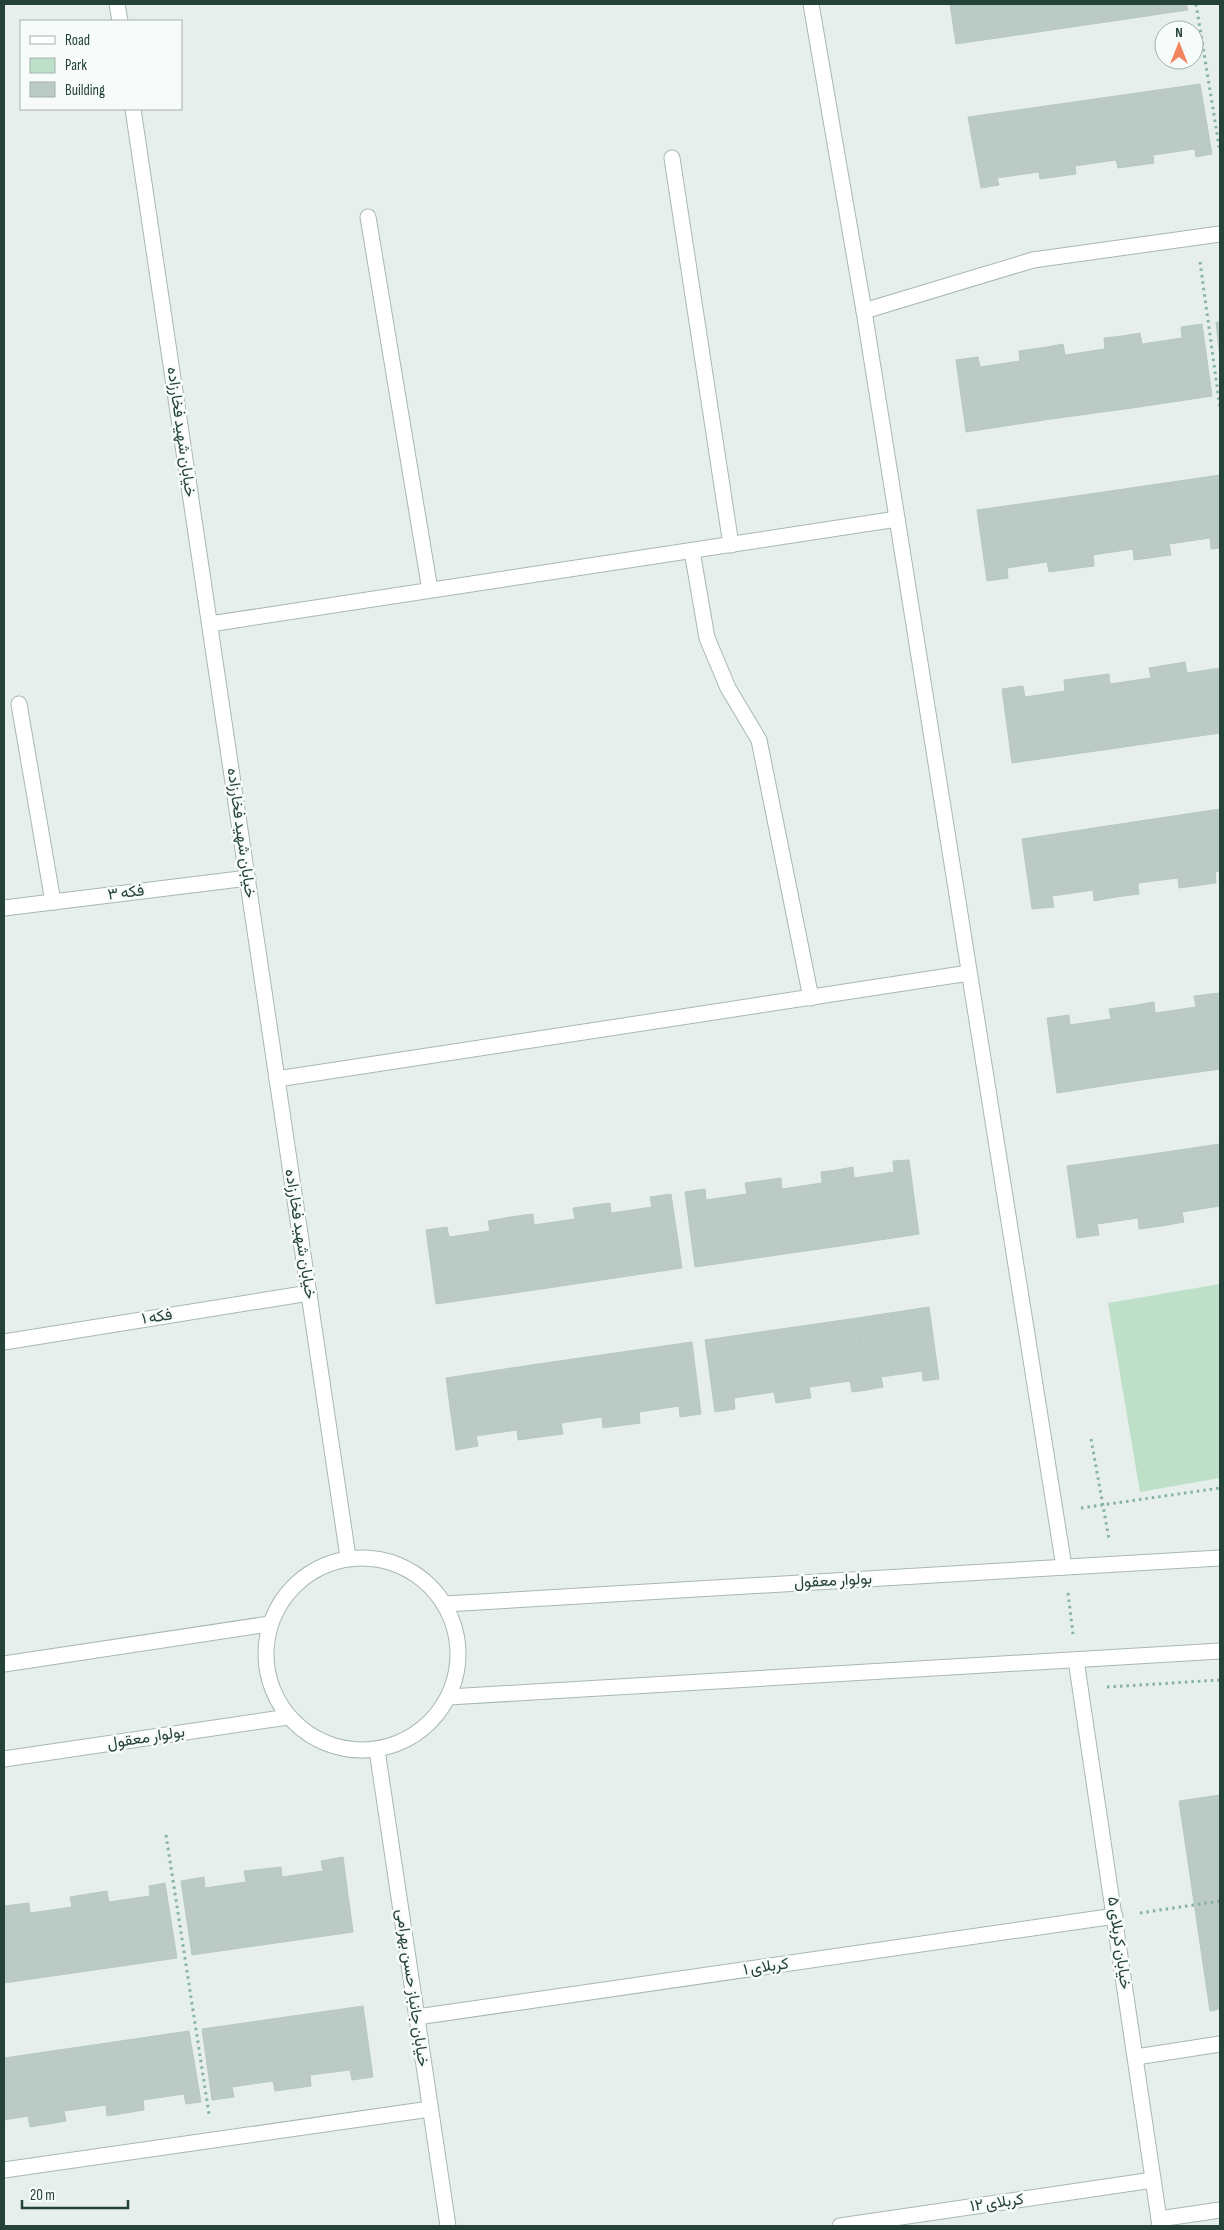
<svg xmlns="http://www.w3.org/2000/svg" width="1224" height="2230" viewBox="0 0 1224 2230" font-family="'Sofia Sans Condensed',Vazirmatn,sans-serif">
	<style>
		.green { fill: #bfe0c8 }
		.building { fill: #bbcac4; stroke: #b8c9c2 }
		.lines { fill: none; stroke-linecap: round; stroke-linejoin: round }
		.minor-casing { stroke: #a8b8b2; stroke-width: 17 }
		.path { stroke: #86b3a5; stroke-width: 3; stroke-dasharray: 2.5 4; stroke-linecap: butt }
		.minor { stroke: #fff; stroke-width: 15 }
		.labels { text-anchor: middle; dominant-baseline: central; stroke-width: 5; stroke-linejoin: round; paint-order: stroke }
		.street-label { font-size: 16px; fill: #24423a; stroke: #f7fbf9 }
	</style>
	<rect width="100%" height="100%" fill="#e6efeb"/>
	<path class="green" d="M1220,1284V1478L1140,1492L1108,1303Z"/>
	<g class="building">
		<path d="M950,4H1186L1188,10L956,44Z"/>
		<path d="M1200,84L1212,154L1196,157L1195,149L1153,155L1154,163L1118,168L1116,160L1075,166L1076,174L1040,179L1039,172L997,178L999,185L981,188L968,117Z"/>
		<path d="M1216,322H1220V358Z"/>
		<path d="M1202,324L1212,396L1132,408L1122,336L1140,333L1142,344L1182,338L1181,327Z"/>
		<path d="M1122,336L1132,408L1051,419L1041,348L1063,344L1065,355L1105,349L1104,338Z"/>
		<path d="M1041,348L1051,419L966,432L956,360L978,357L980,367L1020,361L1019,351Z"/>
		<path d="M1220,475V548L1211,549L1210,538L1169,544L1171,555L1134,560L1133,549L1093,555L1094,566L1071,569L1062,498Z"/>
		<path d="M1062,498L1071,569L1049,572L1047,562L1007,568L1008,578L987,581L977,510Z"/>
		<path d="M1185,662L1187,673L1220,668V733L1096,751L1086,677L1109,674L1110,684L1151,678L1149,668Z"/>
		<path d="M1086,677L1096,751L1012,763L1002,689L1023,686L1025,697L1065,691L1064,680Z"/>
		<path d="M1220,809V871L1215,872L1216,883L1179,888L1178,878L1138,883L1139,894L1116,897L1107,826Z"/>
		<path d="M1107,826L1116,897L1094,901L1093,890L1052,896L1054,907L1032,909L1022,839Z"/>
		<path d="M1220,993V1069L1142,1080L1131,1006L1154,1002L1155,1013L1196,1007L1194,996Z"/>
		<path d="M1131,1006L1142,1080L1057,1093L1047,1018L1069,1015L1070,1025L1111,1019L1109,1009Z"/>
		<path d="M1220,1144V1206L1182,1212L1184,1222L1162,1226L1152,1154Z"/>
		<path d="M1152,1154L1162,1226L1139,1229L1138,1218L1097,1224L1099,1235L1077,1238L1067,1166Z"/>
		<path d="M909,1160L919,1234L847,1245L837,1170L853,1167L854,1178L894,1172L893,1161Z"/>
		<path d="M837,1170L847,1245L695,1267L685,1192L705,1189L706,1200L747,1194L745,1183L781,1178L782,1189L822,1183L821,1172Z"/>
		<path d="M671,1194L682,1268L521,1292L510,1217L533,1214L534,1225L575,1219L573,1208L610,1203L611,1213L652,1207L650,1197Z"/>
		<path d="M510,1217L521,1292L436,1304L426,1230L447,1227L449,1237L490,1231L488,1221Z"/>
		<path d="M929,1307L939,1379L923,1381L922,1371L881,1377L883,1387L867,1390L857,1318Z"/>
		<path d="M857,1318L867,1390L852,1392L850,1381L809,1387L811,1398L776,1403L774,1392L734,1398L735,1409L715,1412L705,1340Z"/>
		<path d="M692,1342L701,1414L680,1417L679,1406L639,1412L640,1423L603,1428L602,1417L561,1423L563,1434L540,1437L531,1365Z"/>
		<path d="M531,1365L540,1437L518,1440L517,1430L476,1436L478,1446L456,1450L446,1378Z"/>
		<path d="M1220,1795V2009L1210,2011L1179,1801Z"/>
		<path d="M343,1857L353,1932L192,1955L181,1881L204,1877L205,1888L246,1882L244,1871L281,1867L282,1877L323,1871L321,1861Z"/>
		<path d="M165,1883L177,1958L4,1983V1906L29,1903L30,1913L72,1907L70,1897L107,1891L109,1902L150,1896L149,1886Z"/>
		<path d="M363,2006L373,2077L352,2080L350,2070L310,2075L311,2086L275,2091L273,2081L232,2087L234,2097L212,2100L202,2029Z"/>
		<path d="M189,2031L201,2102L186,2104L184,2094L143,2100L144,2110L107,2116L106,2105L64,2111L66,2121L30,2127L28,2116L4,2120V2058Z"/>
	</g>
	<g class="lines">
		<defs>
			<g id="minor">
				<path d="M117,4L120,21"/>
				<path d="M811,4L864,311L1064,1567"/>
				<path d="M133,109L348,1557"/>
				<path d="M672,158L731,545"/>
				<path d="M368,217L430,590"/>
				<path d="M864,311L1033,260L1220,234"/>
				<path d="M692,551L707,638L728,688L759,740L811,998"/>
				<path d="M210,624L897,519"/>
				<path d="M19,704L53,902"/>
				<path d="M4,908L248,878"/>
				<path d="M277,1079L969,973"/>
				<path d="M4,1342L309,1293"/>
				<circle cx="362" cy="1654" r="96"/>
				<path d="M445,1604L1220,1558"/>
				<path d="M1076,1660L1160,2226"/>
				<path d="M4,1664L269,1624"/>
				<path d="M449,1697L1220,1651"/>
				<path d="M377,1750L448,2226"/>
				<path d="M4,1759L288,1717"/>
				<path d="M417,2017L1115,1916"/>
				<path d="M1136,2057L1220,2044"/>
				<path d="M4,2170L430,2109"/>
				<path d="M1159,2219L1220,2210"/>
				<path d="M840,2226L1153,2180"/>
			</g>
		</defs>
		<use href="#minor" class="minor-casing"/>
		<g class="path">
			<path d="M1196,4L1220,152"/>
			<path d="M1200,262L1220,408"/>
			<path d="M1091,1439L1109,1539"/>
			<path d="M1081,1508L1220,1488"/>
			<path d="M1068,1593L1073,1634"/>
			<path d="M1107,1687L1220,1680"/>
			<path d="M166,1835L209,2114"/>
			<path d="M1140,1913L1220,1901"/>
		</g>
		<use href="#minor" class="minor"/>
	</g>
	<g class="labels">
		<g class="street-label">
			<text transform="translate(181 432) rotate(82)">خیابان شهید فخارزاده</text>
			<text transform="translate(241 833) rotate(82)">خیابان شهید فخارزاده</text>
			<text transform="translate(126 893) rotate(-7)">فکه ۳</text>
			<text transform="translate(300 1234) rotate(81)">خیابان شهید فخارزاده</text>
			<text transform="translate(157 1317) rotate(-9)">فکه ۱</text>
			<text transform="translate(833 1581) rotate(-3)">بولوار معقول</text>
			<text transform="translate(146 1738) rotate(-9)">بولوار معقول</text>
			<text transform="translate(1119 1943) rotate(82)">خیابان کربلای ۵</text>
			<text transform="translate(766 1967) rotate(-8)">کربلای ۱</text>
			<text transform="translate(412 1988) rotate(82)">خیابان جانباز حسن بهرامی</text>
			<text transform="translate(997 2203) rotate(-8)">کربلای ۱۲</text>
		</g>
	</g>
	<rect width="1224" height="2230" fill="none" stroke="#24423a" stroke-width="10"/>
	<rect x="20" y="20" width="162" height="90" fill="#f7fbf9" stroke="#a3b1ad"/>
	<rect x="30" y="36" width="25" height="8" fill="#ffffff" stroke="#a3b1ad"/>
	<text x="65" y="45" font-size="15" fill="#24423a">Road</text>
	<rect x="30" y="58" width="25" height="15" fill="#bfe0c8" stroke="#a3b1ad"/>
	<text x="65" y="70" font-size="15" fill="#24423a">Park</text>
	<rect x="30" y="82" width="25" height="15" fill="#bbcac4" stroke="#a3b1ad"/>
	<text x="65" y="95" font-size="15" fill="#24423a">Building</text>
	<g transform="translate(1179 45)"><circle r="24" fill="#f7fbf9" stroke="#a3b1ad"/>
	<path d="M0-4L9 19L0 12L-9 19Z" fill="#f4845f"/>
	<text y="-8" font-size="14" font-weight="bold" text-anchor="middle" fill="#24423a">N</text>
	</g>
	<path d="M22 2200v8h106v-8" fill="none" stroke="#24423a" stroke-width="2.5"/>
	<text x="30" y="2200" font-size="15" fill="#24423a" stroke="#f7fbf9" stroke-width="4" paint-order="stroke">20 m</text>
</svg>
